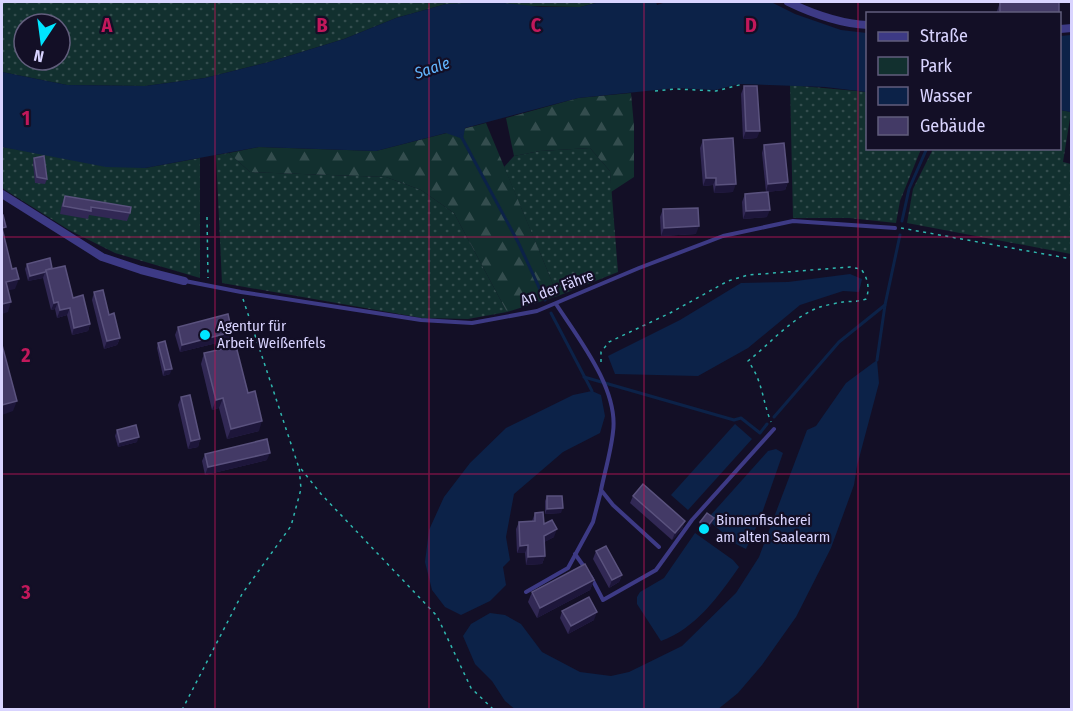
<svg xmlns="http://www.w3.org/2000/svg" width="1073" height="711" viewBox="0 0 1073 711" font-family="'Fira Sans Condensed',sans-serif">
	<style>
		.green { fill: url(#green-dots); fill-rule: evenodd }
		.forest { fill: url(#forest-firs) }
		.water { fill: #0c2248 }
		.lines { fill: none; stroke-linecap: round; stroke-linejoin: round }
		.stream { stroke: #0c2248; stroke-width: 3 }
		.path { stroke: #2fb8b0; stroke-width: 1.5; stroke-dasharray: 3 4.5; stroke-linecap: butt }
		.service { stroke: #3d3a85; stroke-width: 4 }
		.minor { stroke: #3d3a85; stroke-width: 8 }
		.wall { fill: #312854 }
		.shaded-wall { fill: #1d163a }
		.building { fill: #433a66; stroke: #5a527e; stroke-width: 1.5 }
		.grid { fill: none; stroke: #c2185b; stroke-width: 1.5; stroke-opacity: 0.55 }
		.poi-dot { fill: #00e5ff; stroke: #130f26; stroke-width: 2 }
		.labels { text-anchor: middle; dominant-baseline: central; stroke-width: 4.5; stroke-linejoin: round; paint-order: stroke }
		.street-label { font-size: 15px; fill: #d9d4ff; stroke: #130f26 }
		.poi-label { font-size: 15px; fill: #d9d4ff; stroke: #130f26; text-anchor: start }
		.water-label { font-size: 16px; font-style: italic; fill: #62b6ff; stroke: #130f26 }
		.grid-label { font-size: 20px; text-anchor: middle; font-weight: bold; fill: #c2185b; stroke: #130f26; stroke-width: 4.5; stroke-linejoin: round; paint-order: stroke }
	</style>
	<defs>
		<pattern id="green-dots" width="8" height="8" patternUnits="userSpaceOnUse" patternTransform="scale(1.5)"><rect width="8" height="8" fill="#12302f"/><path d="M2 2h.1M6 6h.1" fill="none" stroke="#344d4e" stroke-width="1.8" stroke-linecap="round"/></pattern>
		<pattern id="forest-firs" width="22" height="20" patternUnits="userSpaceOnUse" patternTransform="scale(1.5)"><rect width="22" height="20" fill="#12302f"/><path d="M5 1l3.5 6h-7zM16 11l3.5 6h-7z" fill="#344d4e"/></pattern>
	</defs>
	<rect width="100%" height="100%" fill="#130f26"/>
	<g class="green">
		<path d="M2,2H600L580,7L446,4L396,18L344,39L269,62L205,78L145,86L67,85L2,72ZM24,24H60V60H24Z"/>
		<path d="M790,85L867,92L868,148L921,149L900,201L896,223L849,218H793Z"/>
		<path d="M1060,110L1071,112L1063,162L1071,164V254L907,223L913,189L933,149L1060,148Z"/>
		<path d="M2,147L145,168L200,158V278L115,253L69,230L2,188Z"/>
		<path d="M590,148L610,171L618,272L558,296L504,167L514,156L540,151Z"/>
		<path d="M229,153L250,172L386,177L421,190L454,213L507,312L468,319L422,318L222,283L216,155Z"/>
	</g>
	<g class="forest">
		<path d="M631,93L634,126V177L611,192L610,171L590,148L540,151L514,156L506,118L578,98Z"/>
		<path d="M486,123L558,296L507,312L454,213L421,190L386,177L250,172L229,153L259,147L376,151Z"/>
	</g>
	<g class="water">
		<path d="M495,2L541,7H580L600,2H656L657,5L666,2H771L795,14L841,30L867,33V92L825,87L739,84L715,90L676,88L578,98L465,128L463,139L446,133L376,151L259,147L145,168L106,167L2,147V72L67,85L145,86L205,78L269,62L344,39L396,18L446,4Z"/>
		<path d="M1071,35H1072L1071,112L1060,110V36Z"/>
		<path d="M850,274L862,279L859,292L843,291L800,305L748,348L698,376L615,374L608,356L680,320L741,283L788,282Z"/>
		<path d="M877,360L879,383L857,466L854,485L831,548L796,617L762,665L738,693L717,710H516L505,701L492,681L475,664L463,636L471,624L490,613L505,615L521,624L542,652L580,672L611,676L629,672L682,646L736,593L759,557L807,430L816,426L846,383Z"/>
		<path d="M592,391L601,395L605,416L600,433L563,452L514,494L506,537L510,560L503,567L506,585L490,601L461,615L445,607L432,590L425,562L429,530L444,497L470,463L506,428L573,395Z"/>
		<path d="M735,424L752,439L688,510L671,495Z"/>
		<path d="M776,449L783,453L760,519L746,549L736,544L709,521V517L768,451Z"/>
		<path d="M695,533L733,560L739,567C719,596 695,629 661,641L637,604V597L640,592L664,578Z"/>
	</g>
	<g class="lines">
		<g class="stream">
			<path d="M461,136L518,242L545,300"/>
			<path d="M902,221L909,189L927,148"/>
			<path d="M551,313L592,391"/>
			<path d="M877,360L885,305L900,235"/>
			<path d="M584,377L734,420L741,418L760,433L767,424"/>
			<path d="M774,417L839,342L885,305"/>
		</g>
		<g class="path">
			<path d="M655,91L676,89L716,91L743,84"/>
			<path d="M207,217L208,278"/>
			<path d="M901,228L1072,259"/>
			<path d="M243,299L298,465L321,494L437,616L471,688L494,710"/>
			<path d="M601,362V352L609,342L670,313L728,281L748,275L850,267L861,269C868,278 870,289 866,299C858,302 851,301 843,302C836,303 827,305 820,307C792,317 771,343 748,361C763,381 762,400 771,422"/>
			<path d="M182,710L242,594L291,526L301,489L299,466"/>
		</g>
		<g class="service">
			<path d="M185,281L241,292L421,320L472,323L537,311L639,268L723,236L793,221L895,228"/>
			<path d="M556,304C578,338 619,389 613,432C611,451 605,471 601,490L613,505L659,547"/>
			<path d="M575,554L585,568"/>
			<path d="M591,577L603,600L656,570L692,520L774,429"/>
			<path d="M526,592L568,568L593,522L601,491"/>
		</g>
		<g class="minor">
			<path d="M788,2C813,14 840,24 868,25"/>
			<path d="M1060,29L1072,28"/>
			<path d="M2,194L102,257L141,270L184,281"/>
		</g>
	</g>
	<g class="wall">
		<path d="M1000,2L1059,14H996Z"/>
		<path d="M744,86L757,138L743,139L741,94Z"/>
		<path d="M703,140L733,192L714,193L713,185L703,186L700,148Z"/>
		<path d="M764,145L788,182L785,190L766,192L762,153Z"/>
		<path d="M34,158L47,179L45,184L35,183L33,163Z"/>
		<path d="M745,194L767,217L743,219L742,202Z"/>
		<path d="M65,196L130,213L127,221L89,215L88,219L60,214L62,204Z"/>
		<path d="M663,209L696,234L661,236L660,217Z"/>
		<path d="M27,264L52,268L90,324L88,331L72,335L67,315L57,318L55,309L51,310L43,278L28,281L25,269Z"/>
		<path d="M94,292L109,315L120,338L117,345L104,349L92,300Z"/>
		<path d="M178,327L229,340L180,352L175,335Z"/>
		<path d="M158,343L170,374L163,376L157,348Z"/>
		<path d="M204,353L248,393L259,431L227,439L219,408L212,410L201,364Z"/>
		<path d="M181,397L200,439L198,447L188,449L178,405Z"/>
		<path d="M117,430L137,442L118,447L115,436Z"/>
		<path d="M205,454L267,460L205,475L202,461Z"/>
		<path d="M547,496L561,513L545,514V501Z"/>
		<path d="M633,496L685,521L682,529L672,540L630,503Z"/>
		<path d="M535,513L554,537L544,542L545,556L542,564L526,565L525,553H517L516,529L519,522L532,521Z"/>
		<path d="M700,522L711,526L704,535L697,530Z"/>
		<path d="M596,551L622,575L619,582L609,588L593,559Z"/>
		<path d="M594,580L590,590L537,618L528,602L532,592Z"/>
		<path d="M562,611L594,620L568,634L560,618Z"/>
	</g>
	<g class="shaded-wall">
		<path d="M746,131H760L757,138L743,139Z"/>
		<path d="M706,178H716L713,185L703,186Z"/>
		<path d="M788,182L785,190L766,192L768,184Z"/>
		<path d="M736,184L733,192L714,193L716,185Z"/>
		<path d="M770,210L767,217L743,219L746,211Z"/>
		<path d="M699,226L696,234L661,236L664,228Z"/>
		<path d="M45,272L43,278L28,281L30,276Z"/>
		<path d="M19,279L15,289L2,292L6,282Z"/>
		<path d="M11,302L8,312L2,314V304Z"/>
		<path d="M58,302L55,309L51,310L54,303Z"/>
		<path d="M70,308L67,315L57,318L60,310Z"/>
		<path d="M90,324L88,331L72,335L74,328Z"/>
		<path d="M232,332L229,340L180,352L182,345Z"/>
		<path d="M120,338L117,345L104,349L107,341Z"/>
		<path d="M172,369L170,374L163,376L165,370Z"/>
		<path d="M223,398L219,408L212,410L216,400Z"/>
		<path d="M17,401L13,411L2,415V405Z"/>
		<path d="M262,421L259,431L227,439L231,429Z"/>
		<path d="M139,437L137,442L118,447L120,442Z"/>
		<path d="M200,439L198,447L188,449L191,441Z"/>
		<path d="M270,453L267,460L205,475L208,467Z"/>
		<path d="M563,508L561,513L545,514L547,509Z"/>
		<path d="M714,518L711,526L704,535L707,527Z"/>
		<path d="M685,521L682,529L672,540L675,533Z"/>
		<path d="M557,529L554,537L541,544L544,536Z"/>
		<path d="M528,545L525,553H517L520,546Z"/>
		<path d="M545,556L542,564L526,565L528,557Z"/>
		<path d="M622,575L619,582L609,588L612,580Z"/>
		<path d="M594,580L590,590L537,618L540,608Z"/>
		<path d="M597,612L594,620L568,634L571,626Z"/>
	</g>
	<g class="building">
		<rect x="1000" y="2" width="59" height="12"/>
		<path d="M744,86H757L760,131H746Z"/>
		<path d="M733,138L736,184L716,185V178H706L703,140Z"/>
		<path d="M784,143L788,182L768,184L764,145Z"/>
		<path d="M44,156L47,179L37,177L34,158Z"/>
		<path d="M768,192L770,210L746,211L745,194Z"/>
		<path d="M65,196L131,207L130,213L91,207V211L63,206Z"/>
		<path d="M698,208L699,226L664,228L663,209Z"/>
		<path d="M2,214L3,215L6,227L2,228L12,269L16,268L19,279L6,282L11,302L2,304Z"/>
		<path d="M50,258L52,268L46,270L45,272L30,276L27,264Z"/>
		<path d="M65,266L73,298L83,295L90,324L74,328L70,308L60,310L58,302L54,303L46,270Z"/>
		<path d="M103,290L109,315L114,313L120,338L107,341L94,292Z"/>
		<path d="M228,314L232,332L182,345L178,327Z"/>
		<path d="M165,341L172,369L165,370L158,343Z"/>
		<path d="M2,345L17,401L2,405Z"/>
		<path d="M236,346L248,393L255,391L262,421L231,429L223,398L216,400L204,353Z"/>
		<path d="M190,395L200,439L191,441L181,397Z"/>
		<path d="M136,425L139,437L120,442L117,430Z"/>
		<path d="M267,439L270,453L208,467L205,454Z"/>
		<path d="M643,484L685,521L675,533L633,496Z"/>
		<path d="M547,496H562L563,508L547,509Z"/>
		<path d="M543,512L544,524L552,520L557,529L544,536L545,556L528,557V545L520,546L519,522L535,521V513Z"/>
		<path d="M707,513L714,518L707,527L700,522Z"/>
		<path d="M606,546L622,575L612,580L596,551Z"/>
		<path d="M585,564L594,580L540,608L532,592Z"/>
		<path d="M589,597L597,612L571,626L562,611Z"/>
	</g>
	<path class="grid" d="M215,2V710M429,2V710M644,2V710M858,2V710M2,237H1072M2,474H1072"/>
	<g class="poi-dot">
		<circle cx="205" cy="335" r="6"/>
		<circle cx="704" cy="529" r="6"/>
	</g>
	<g class="labels">
		<g class="street-label">
			<text transform="translate(557 288) rotate(-20)">An der Fähre</text>
		</g>
		<g class="poi-label">
			<text x="217" y="326">Agentur für<tspan x="217" dy="17">Arbeit Weißenfels</tspan></text>
			<text x="716" y="520">Binnenfischerei<tspan x="716" dy="17">am alten Saalearm</tspan></text>
		</g>
		<g class="water-label">
			<text transform="translate(432 68) rotate(-19)">Saale</text>
		</g>
	</g>
	<g class="grid-label">
		<text x="107" y="32">A</text>
		<text x="322" y="32">B</text>
		<text x="536" y="32">C</text>
		<text x="751" y="32">D</text>
		<text x="26" y="125">1</text>
		<text x="26" y="362">2</text>
		<text x="26" y="599">3</text>
	</g>
	<rect width="1073" height="711" fill="none" stroke="#d9d4ff" stroke-width="6"/>
	<rect x="866" y="12" width="195" height="138" fill="#130f26" stroke="#625e7d" stroke-width="1.5"/>
	<rect x="878" y="32" width="30" height="9" fill="#3d3a85" stroke="#625e7d" stroke-width="1.5"/>
	<text x="920" y="42" font-size="18" fill="#d9d4ff">Straße</text>
	<rect x="878" y="57" width="30" height="18" fill="#12302f" stroke="#625e7d" stroke-width="1.5"/>
	<text x="920" y="72" font-size="18" fill="#d9d4ff">Park</text>
	<rect x="878" y="87" width="30" height="18" fill="#0c2248" stroke="#625e7d" stroke-width="1.5"/>
	<text x="920" y="102" font-size="18" fill="#d9d4ff">Wasser</text>
	<rect x="878" y="117" width="30" height="18" fill="#433a66" stroke="#625e7d" stroke-width="1.5"/>
	<text x="920" y="132" font-size="18" fill="#d9d4ff">Gebäude</text>
	<g transform="translate(42 42) rotate(193)"><circle r="28" fill="#130f26" stroke="#625e7d" stroke-width="1.5"/>
	<path d="M0-4.5L10 22L0 15L-10 22Z" fill="#00e5ff"/>
	<text y="-9" font-size="16" font-weight="bold" text-anchor="middle" fill="#d9d4ff">N</text>
	</g>
</svg>
